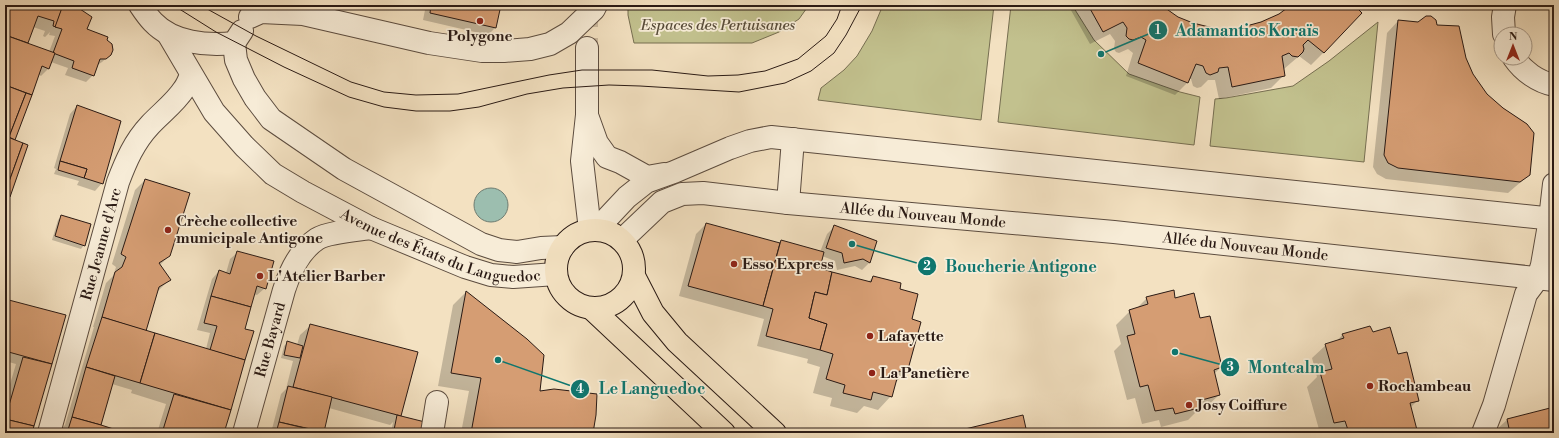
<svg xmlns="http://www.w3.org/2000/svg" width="1559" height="438" viewBox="0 0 1559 438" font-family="'Libre Bodoni',serif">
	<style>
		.green { fill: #c2c18e; stroke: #766e51 }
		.water { fill: #9cbeaf; stroke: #6e7c71 }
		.shadow { fill: #0003; fill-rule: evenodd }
		.building { fill: #d59d73; stroke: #2a1a14 }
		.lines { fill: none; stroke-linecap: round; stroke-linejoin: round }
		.minor-tunnel { stroke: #cbb99e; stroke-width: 22; stroke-dasharray: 22 11; stroke-linecap: butt }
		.minor-casing { stroke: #5c4c3f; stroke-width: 24 }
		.major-casing { stroke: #2a1a14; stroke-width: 24 }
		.minor { stroke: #f7ecd7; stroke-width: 22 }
		.major { stroke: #f3e1c1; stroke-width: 22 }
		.tram { stroke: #2a1a14; stroke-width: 1 }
		.poi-dot { fill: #8f2418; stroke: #f7ecd7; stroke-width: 1.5 }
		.labels { text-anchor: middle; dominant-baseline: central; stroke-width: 3.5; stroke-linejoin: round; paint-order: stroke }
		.park-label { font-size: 15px; font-style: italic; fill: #584c39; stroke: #f7ecd7 }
		.poi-label { font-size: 15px; font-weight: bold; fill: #2a1a14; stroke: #f7ecd7; text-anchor: start }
		.street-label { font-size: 15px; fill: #2a1a14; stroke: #f7ecd7 }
		.leader { fill: none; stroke: #0f766e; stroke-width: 1.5 }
		.callout-dot { fill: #0f766e; stroke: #f7ecd7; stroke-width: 1.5 }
		.mark-label { font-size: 12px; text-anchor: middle; font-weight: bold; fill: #fff }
		.callout-label { font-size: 16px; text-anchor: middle; font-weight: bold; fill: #0f766e; stroke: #f7ecd7; stroke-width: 3.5; stroke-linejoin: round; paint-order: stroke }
	</style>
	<rect width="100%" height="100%" fill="#f3e1c1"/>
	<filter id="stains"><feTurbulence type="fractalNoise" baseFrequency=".005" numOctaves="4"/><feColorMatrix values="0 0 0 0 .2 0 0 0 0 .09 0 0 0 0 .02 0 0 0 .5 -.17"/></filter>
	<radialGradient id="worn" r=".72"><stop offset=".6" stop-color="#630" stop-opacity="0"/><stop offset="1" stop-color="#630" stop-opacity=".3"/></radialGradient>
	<g class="green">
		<path d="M628,5H809L799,19L779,32L752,43H634L628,15Z"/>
		<path d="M883,5H994L981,120L818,100L821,88L844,70L857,56L872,31Z"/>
		<path d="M1011,5H1072L1094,40L1129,74L1180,92L1200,97L1194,145L998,122Z"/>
		<path d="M1378,22L1364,162L1210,146L1215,99L1226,98L1293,86L1329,61Z"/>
	</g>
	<circle class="water" cx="491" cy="205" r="17"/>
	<g class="shadow">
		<path d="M5,5H72L86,30L106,40L110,55L102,62L96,66L93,75L86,82L65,75L68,68L51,62L49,68L41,76L38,74L14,140L27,145L9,197L6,201ZM33,27L45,31L43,36L45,37L50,32L49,35L55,36L49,52L26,44Z"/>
		<path d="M426,5H500L495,28L488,35L423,20Z"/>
		<path d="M1068,5H1160L1177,18L1193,24L1217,30L1239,29L1261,23L1279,15L1292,5H1353L1324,52L1311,65L1299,56L1284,69H1283L1284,75L1271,88L1219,99L1215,80H1208L1201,87L1197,88L1193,86L1191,79H1189L1188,82L1175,95L1126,76L1133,53L1128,49L1119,53L1116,52L1114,49L1115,41L1110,34L1090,44Z"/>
		<path d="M1398,21L1437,26L1465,58L1472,75L1529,175L1508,193L1386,179L1377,174L1373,167L1387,33Z"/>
		<path d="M77,106L102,183L95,191L77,185L79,181L54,174L56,169L54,168L70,114Z"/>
		<path d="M145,180L169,256L160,265L169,280L157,292L145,331L206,349L210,333L197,330L212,279L219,271L226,273L230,259L238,252L265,288L257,295L253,294L243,330L253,331L224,433H157L166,404L131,393L132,390L112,384L100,425L123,433H61L62,428L65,425L94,327H93L106,283L113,276L116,267L112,264L135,190Z"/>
		<path d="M62,216L84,245L81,249L52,240L58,220Z"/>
		<path d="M706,224L779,244L781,241L820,252L827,234L834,227L876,241L869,263L862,270L855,266L837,270L835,261L822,256L818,269L868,282L873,277L899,290L911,320L906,372L894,384L891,396L878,410L864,406L857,413L830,406L832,398L813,393L820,367L807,363L808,359L757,346L764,319L679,296L696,234Z"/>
		<path d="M466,292L538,392L592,433H461L469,391L438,386L453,305Z"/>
		<path d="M1147,298L1175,299L1200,319L1221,367L1214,374L1219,395L1205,408L1198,410L1188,420L1161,427L1159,420L1142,424L1135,398L1127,400L1114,351L1121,344L1116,325L1130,311L1136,309Z"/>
		<path d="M5,300L64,316L31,433H5V401L16,364L5,361Z"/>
		<path d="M310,326L417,353L400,416L422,433H391L393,422L390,425L329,408L322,433H271L281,394L286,389L293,361L281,358L284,346L288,342L297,345L300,335Z"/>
		<path d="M1372,333L1397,355L1418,400L1410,408L1416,429L1413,433H1320L1307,387L1317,377L1312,358L1326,345L1336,342L1343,334Z"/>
		<path d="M1554,408V433H1498L1497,429L1507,420Z"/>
	</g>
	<g class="building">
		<path d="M5,5H63L56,27L53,26L54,21L38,16L28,43L5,35Z"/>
		<path d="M63,5H74L92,17L87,29L108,37L107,40L112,44L113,50L111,55L106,59H100L94,76L72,68L74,61L53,53L62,29L55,27Z"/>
		<path d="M431,5H501L496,28L430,13Z"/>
		<path d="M1088,5H1161L1178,17L1193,23L1217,29L1239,28L1261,22L1279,14L1291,5H1354L1362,13L1324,53L1308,40L1303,45L1304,49L1303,52L1298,57L1292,56L1289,53L1282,56L1285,76L1232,87L1228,67L1219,68L1218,72L1210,75L1206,73L1203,66L1196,64L1188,83L1138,63L1146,40L1141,37L1133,40L1129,39L1126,36L1127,28L1123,22L1103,32Z"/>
		<path d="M1426,16H1431L1436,20L1437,25L1459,26L1466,58L1473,74L1487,94L1503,108L1527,124L1534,133L1530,175L1520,182L1398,168L1388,163L1384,155L1398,20L1418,22Z"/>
		<path d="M5,35L55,53L49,69L42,66L32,95L5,85Z"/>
		<path d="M5,85L26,93L9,137L5,136Z"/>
		<path d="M26,93L32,95L15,140L9,137Z"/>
		<path d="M77,105L121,121L103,184L84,178L87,169L60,161Z"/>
		<path d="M5,136L23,143L5,193Z"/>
		<path d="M23,143L28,145L10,197L5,195V193Z"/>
		<path d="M60,161L87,169L84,178L58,170Z"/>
		<path d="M145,179L190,193L170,256L159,263L171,280L159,287L146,331L102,317L115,272L122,267L126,257L121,254Z"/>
		<path d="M61,215L91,224L85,246L55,236Z"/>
		<path d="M706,223L780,243L763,306L688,286Z"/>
		<path d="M834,225L877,241L870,263L863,259L844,263L842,253L826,248Z"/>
		<path d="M781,240L824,252L820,268L832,272L827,295L815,292L809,318L827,324L820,350L766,336L773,309L763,306Z"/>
		<path d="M237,251L274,261L266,289L257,286L251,307L211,296L219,270L230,274Z"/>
		<path d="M832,272L871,282L873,276L901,283L900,289L918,294L912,319L921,322L907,373L899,371L892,397L873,392L871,400L843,393L845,385L826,379L833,354L820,350L827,324L809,318L815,292L827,295Z"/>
		<path d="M1174,290L1175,298L1194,293L1200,318L1210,316L1222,367L1214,370L1220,395L1202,400L1203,407L1175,414L1173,408L1155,411L1148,385L1140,387L1127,336L1135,334L1129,310L1148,304L1146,297Z"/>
		<path d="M466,291L527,339L544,355L540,391L554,389L597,394L596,415L593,433H471L481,378L451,373Z"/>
		<path d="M211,296L251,307L245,329L254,331L245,360L210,350L217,326L204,323Z"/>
		<path d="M5,299L66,315L52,364L5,351Z"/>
		<path d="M102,317L155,333L140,383L86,367Z"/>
		<path d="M310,324L418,352L401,416L293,387Z"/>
		<path d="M1370,326L1373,332L1390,327L1398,354L1407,352L1419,401L1410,403L1417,430L1402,433H1349L1345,421L1334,423L1320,372L1332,369L1325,344L1344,338L1342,334Z"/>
		<path d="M155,333L245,360L231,410L140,383Z"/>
		<path d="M287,341L303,346L300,358L284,355Z"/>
		<path d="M23,357L52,364L34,426L5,419Z"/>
		<path d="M86,367L115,376L101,425L72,417Z"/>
		<path d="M288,386L332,397L324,432L279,422Z"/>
		<path d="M174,394L231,410L224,433H162Z"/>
		<path d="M1554,407V433H1510L1507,419Z"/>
		<path d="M397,415L425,422L423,433H406L394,430Z"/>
		<path d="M1023,415L1027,433H961V430Z"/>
		<path d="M72,417L101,425L126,433H67Z"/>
		<path d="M5,419L34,426L32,432L25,430L24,433H5Z"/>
		<path d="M279,422L317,431V433H276Z"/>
	</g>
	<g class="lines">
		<path class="minor-tunnel" d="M587,5V48"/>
		<defs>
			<g id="minor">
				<path d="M140,5C144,11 148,17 153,22C173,43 207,46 234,43L242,31"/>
				<path d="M250,17L261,12L303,14L429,43L482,51H504L530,49L550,44L569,33L594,9L596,5"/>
				<path id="s1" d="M168,34L214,112L244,146L273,174L303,192L371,228L465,267L491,275L513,277L556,274"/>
				<path d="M1504,34L1503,17L1505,5"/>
				<path d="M234,43L236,60L244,79L255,98L271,119L344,169L481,244L499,250L517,252L541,248L563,247"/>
				<path d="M587,48V115L582,161L590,230"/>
				<path d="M1514,58C1523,71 1538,82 1554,85"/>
				<path d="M588,118L597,143L607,157L620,162L647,177L664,174"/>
				<path d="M788,203L793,139"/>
				<path d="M596,230L627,197L646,182L674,172L730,148L750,141L771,137L1554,219"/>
				<path id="s2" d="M622,240L662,202L682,194L703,193L788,203L1114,232L1554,280"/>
				<path id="s3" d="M49,433L118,182C126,161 134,142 150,125C161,113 175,103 184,89C187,85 189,80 191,75"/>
				<path id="s4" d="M244,433L284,290C290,271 299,251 317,239C328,232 357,230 371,228"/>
				<path d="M432,433L437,402"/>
				<path d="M1483,433L1494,405L1526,294L1538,278L1542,265L1550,219L1554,184"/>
			</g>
			<g id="major">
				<circle cx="595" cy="269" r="39"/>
				<path d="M634,276L653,313L677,342L775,433"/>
				<path d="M591,308L724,433"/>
			</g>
		</defs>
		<use href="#minor" class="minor-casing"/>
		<use href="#major" class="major-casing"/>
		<use href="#minor" class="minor"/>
		<use href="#major" class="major"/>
		<g class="tram">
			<path d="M173,5L216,32L284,67L349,97L384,107L416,111H450L479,107L527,94L563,88L609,85L640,86L739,92L785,83L811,71L834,53L846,35L862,5"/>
			<path d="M200,5L256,36L351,82L384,92L416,95L458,94L549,75L582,70H652L708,76L738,75L765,71L798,59L826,36L837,19L842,5"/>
		</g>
	</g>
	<g class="poi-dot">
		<circle cx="480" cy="21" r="4"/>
		<circle cx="168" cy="230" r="4"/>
		<circle cx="734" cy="264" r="4"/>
		<circle cx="260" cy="276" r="4"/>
		<circle cx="870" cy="336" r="4"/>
		<circle cx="872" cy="373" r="4"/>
		<circle cx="1370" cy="386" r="4"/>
		<circle cx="1189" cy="405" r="4"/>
	</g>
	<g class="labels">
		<g class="park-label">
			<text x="718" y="25">Espaces des Pertuisanes</text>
		</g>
		<g class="poi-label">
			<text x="480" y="36" text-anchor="middle">Polygone</text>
			<text x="176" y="221">Crèche collective<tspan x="176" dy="17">municipale Antigone</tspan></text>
			<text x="742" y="264">Esso Express</text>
			<text x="268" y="276">L'Atelier Barber</text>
			<text x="878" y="336">Lafayette</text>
			<text x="880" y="373">La Panetière</text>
			<text x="1378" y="386">Rochambeau</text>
			<text x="1197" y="405">Josy Coiffure</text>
		</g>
		<g class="street-label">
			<text stroke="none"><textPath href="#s2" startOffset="319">Allée du Nouveau Monde</textPath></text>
			<text stroke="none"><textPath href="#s1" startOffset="361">Avenue des États du Languedoc</textPath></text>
			<text stroke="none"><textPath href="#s3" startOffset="196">Rue Jeanne d'Arc</textPath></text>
			<text stroke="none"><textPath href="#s2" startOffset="643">Allée du Nouveau Monde</textPath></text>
			<text stroke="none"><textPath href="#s4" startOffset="97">Rue Bayard</textPath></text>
		</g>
	</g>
	<path class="leader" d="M1101 54L1158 30M852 244L927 266M1175 352L1230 367M498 360L580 389"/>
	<g class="callout-dot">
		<circle cx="1101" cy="54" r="4"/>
		<circle cx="852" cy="244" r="4"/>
		<circle cx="1175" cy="352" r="4"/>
		<circle cx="498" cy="360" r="4"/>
		<circle cx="1158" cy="30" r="10"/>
		<circle cx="927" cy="266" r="10"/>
		<circle cx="1230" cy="367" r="10"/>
		<circle cx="580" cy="389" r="10"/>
	</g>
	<g class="mark-label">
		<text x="1158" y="34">1</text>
		<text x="927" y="270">2</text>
		<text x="1230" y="371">3</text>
		<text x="580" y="393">4</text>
	</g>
	<g class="callout-label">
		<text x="1247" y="36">Adamantios Koraïs</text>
		<text x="1021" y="272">Boucherie Antigone</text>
		<text x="1286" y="373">Montcalm</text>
		<text x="652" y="394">Le Languedoc</text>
	</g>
	<rect width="1559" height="438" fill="none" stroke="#f3e1c1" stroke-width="20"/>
	<rect x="6" y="6" width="1547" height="426" fill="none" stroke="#2a1a14" stroke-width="2"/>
	<rect x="10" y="10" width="1539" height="418" fill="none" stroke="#2a1a14"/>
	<g transform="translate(1513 46)"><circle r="19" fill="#f7ecd7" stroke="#a59889"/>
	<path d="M0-3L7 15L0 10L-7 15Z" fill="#8f2418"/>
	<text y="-6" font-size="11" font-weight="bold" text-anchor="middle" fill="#2a1a14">N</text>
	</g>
	<rect width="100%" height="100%" filter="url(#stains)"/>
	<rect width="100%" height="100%" fill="url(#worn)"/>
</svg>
